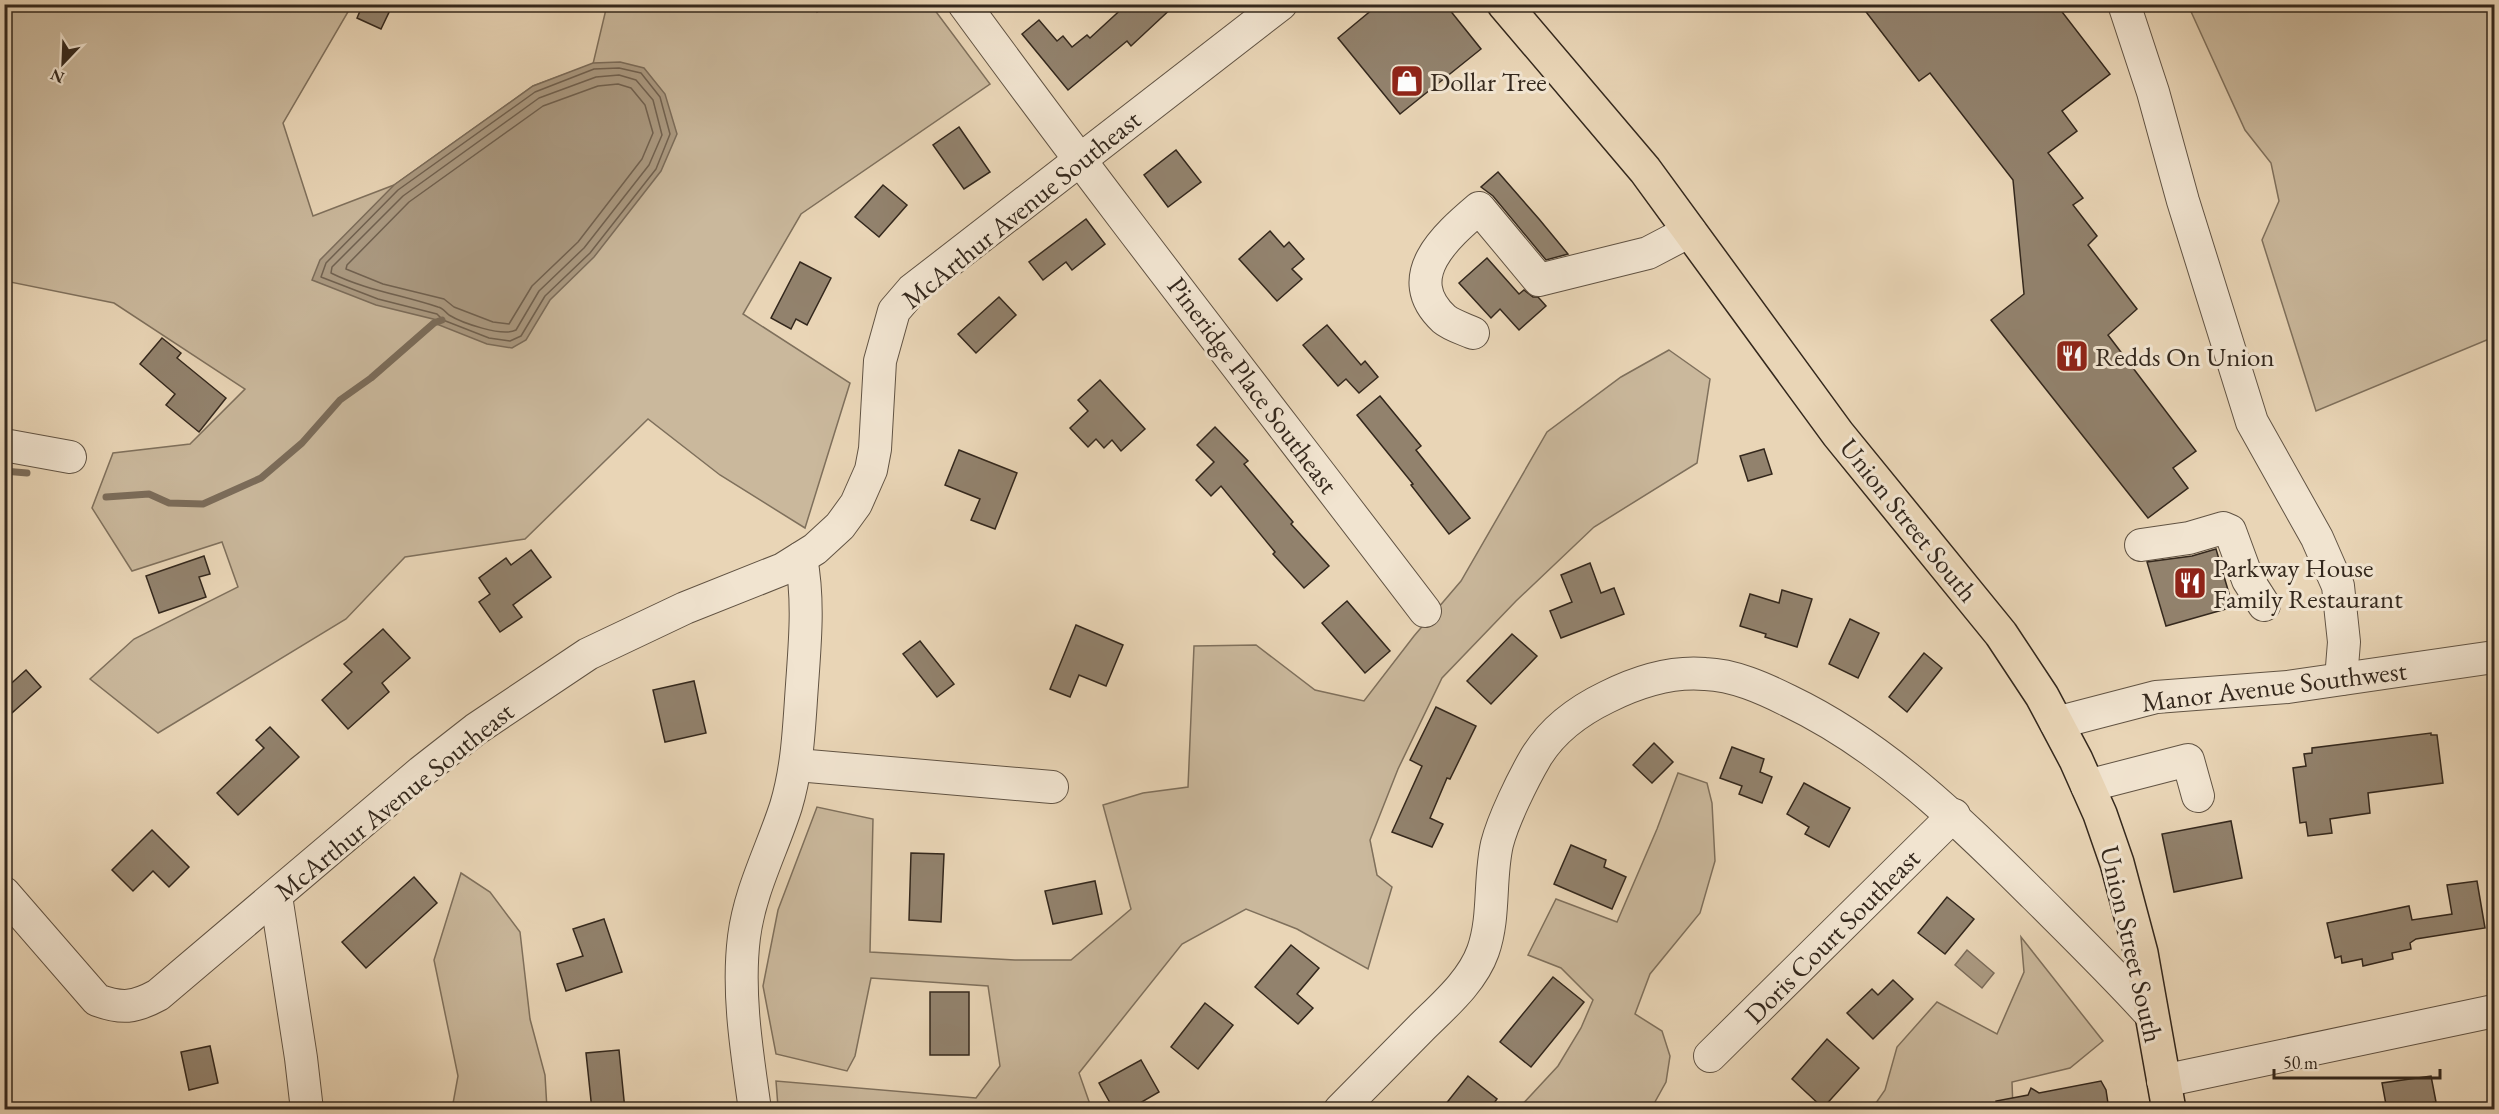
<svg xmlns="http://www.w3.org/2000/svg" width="2499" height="1114" viewBox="0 0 2499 1114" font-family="'EB Garamond',serif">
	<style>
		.green { fill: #cab89c; stroke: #7f705c; stroke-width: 1.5 }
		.water { fill: #ab9a82; stroke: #7b6c5a; stroke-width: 1.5 }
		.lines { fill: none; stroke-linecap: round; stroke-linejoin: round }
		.shore { stroke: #706150; stroke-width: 1.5 }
		.stream { stroke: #7b6c5a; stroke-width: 7 }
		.building { fill: #92826d; stroke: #34281d; stroke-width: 1.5 }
		.minor-casing { stroke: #615343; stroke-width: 34 }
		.major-casing { stroke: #34281d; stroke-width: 36 }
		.minor { stroke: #f1e4d0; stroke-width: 32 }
		.major { stroke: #e9d5b6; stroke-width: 33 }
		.labels { text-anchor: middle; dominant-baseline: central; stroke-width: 6; stroke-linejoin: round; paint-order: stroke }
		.poi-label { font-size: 27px; fill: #34281d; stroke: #f1e4d0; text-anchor: start }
		.street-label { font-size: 27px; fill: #34281d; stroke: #f1e4d0 }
	</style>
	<rect width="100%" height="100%" fill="#e9d5b6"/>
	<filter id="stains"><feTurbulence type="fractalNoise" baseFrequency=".00333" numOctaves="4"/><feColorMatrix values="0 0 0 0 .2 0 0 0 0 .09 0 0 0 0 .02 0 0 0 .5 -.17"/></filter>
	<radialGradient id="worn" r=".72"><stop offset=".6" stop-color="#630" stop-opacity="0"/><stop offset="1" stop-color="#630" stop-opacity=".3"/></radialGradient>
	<g class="green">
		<path d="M812,4L817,12L825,5H931L990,84L801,214L743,314L850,383L805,528L720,475L648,419L525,539L405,557L346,619L158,733L90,679L134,639L238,587L222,542L132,571L92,508L113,453L190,444L245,389L114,303L5,281L4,5H352L283,123L313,216L394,185L533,86L593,64L607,5Z"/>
		<path d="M2188,5H2494V337L2316,411L2262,240L2279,201L2271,163L2245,130Z"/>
		<path d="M1669,350L1710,379L1697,463L1594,527L1516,601L1442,678L1398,769L1370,840L1377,875L1392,887L1368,969L1297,929L1246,909L1182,944L1079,1073L1092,1110H795L778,1107L776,1081L976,1098L1000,1066L988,986L871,978L855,1056L847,1071L776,1054L763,986L778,910L817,807L873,819L870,952L1015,960H1071L1131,909L1103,805L1143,793L1188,787L1194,646L1256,645L1315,690L1364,701L1414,636L1461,581L1547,432L1621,377Z"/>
		<path d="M1678,773L1707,783L1712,803L1715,861L1700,913L1650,974L1635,1014L1662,1031L1670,1056L1666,1082L1651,1109H1518L1558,1066L1581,1028L1593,1000L1561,968L1528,955L1556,899L1617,922L1657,829Z"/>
		<path d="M461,873L490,892L520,932L530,1019L545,1075L547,1109H452L458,1076L434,960Z"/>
		<path d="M2021,937L2103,1041L2070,1068L2012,1082L2013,1109L1871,1110L1885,1090L1897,1047L1937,1002L1997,1034L2024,972Z"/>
	</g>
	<g class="water">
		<path d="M620,62L644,68L665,94L677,134L661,171L594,257L550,300L526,340L512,348L487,344L434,323L437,320L376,305L312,280L320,260L394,185L533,86L593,63Z"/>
		<path d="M1967,950L1994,973L1982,988L1955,965Z"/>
	</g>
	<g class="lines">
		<g class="shore">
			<path d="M619,68L641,73L660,97L670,134L656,169L590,253L545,296L521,336L510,341L489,338L443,320L437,314L378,299L321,277L326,263L398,190L535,92L594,69Z"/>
			<path d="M619,75L636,80L653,100L662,135L649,165L584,248L539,291L516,330C502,337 462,323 449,315C445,312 443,308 438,307C402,295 365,290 331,273L332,267L403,196L539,98L596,77Z"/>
			<path d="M618,84L631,88L645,105L653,133L642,159L578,242L532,286L509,324L493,322L454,307L444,299L383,284L346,269L347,265L409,202L543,106L598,86Z"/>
		</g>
		<g class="stream">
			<path d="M4,471L27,473"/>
			<path d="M106,497L149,494L169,503L203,504L261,478L302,443L340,400L371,378L434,323L442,320"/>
		</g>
	</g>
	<g class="building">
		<path d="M363,4H393L381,29L357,18Z"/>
		<path d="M1127,4H1176L1131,46L1127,41L1068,90L1022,34L1039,20L1057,41L1063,36L1072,47L1087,35L1090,38Z"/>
		<path d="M1379,4H1445L1481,49L1400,114L1338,38Z"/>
		<path d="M1860,4H2056L2110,74L2062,111L2077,131L2048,153L2083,198L2073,205L2097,236L2088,245L2137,309L2108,335L2196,451L2173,468L2188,488L2148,518L1991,320L2024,294L2013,180L1930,73L1919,81Z"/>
		<path d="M959,127L990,172L964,189L933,145Z"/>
		<path d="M1176,150L1201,182L1168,207L1144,175Z"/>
		<path d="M1498,172L1539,219L1568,254L1546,260L1493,196L1481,187Z"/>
		<path d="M883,185L907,205L879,237L855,217Z"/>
		<path d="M1086,219L1105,244L1072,270L1066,262L1043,280L1029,262Z"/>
		<path d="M1270,231L1284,247L1289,242L1304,259L1292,269L1302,279L1277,301L1239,259Z"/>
		<path d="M1487,258L1519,294L1524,290L1533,297H1538L1546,306L1519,330L1500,309L1491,318L1459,283Z"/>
		<path d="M800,262L831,278L807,325L796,319L791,329L771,318Z"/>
		<path d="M999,297L1016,315L976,353L958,334Z"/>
		<path d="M1327,325L1361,365L1365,361L1378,377L1359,393L1346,379L1338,386L1303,345Z"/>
		<path d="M162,338L181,353L177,358L226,398L199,432L166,405L175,394L140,364Z"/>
		<path d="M1100,380L1145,429L1121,451L1112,440L1104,448L1096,439L1088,447L1070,428L1088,411L1078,400Z"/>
		<path d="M1380,396L1421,446L1416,450L1470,518L1449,534L1411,485L1413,484L1357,415Z"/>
		<path d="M1215,427L1248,461L1244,464L1293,522L1291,524L1329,566L1304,588L1273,554L1275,552L1221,486L1211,496L1196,480L1214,462L1197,445Z"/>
		<path d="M1764,449L1772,474L1748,481L1740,456Z"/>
		<path d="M959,450L1017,473L995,529L971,520L980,499L945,485Z"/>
		<path d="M2216,549L2233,607L2166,626L2147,562L2192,556Z"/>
		<path d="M531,550L551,577L513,605L522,617L500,632L479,602L490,594L479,578L506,558L511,565Z"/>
		<path d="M204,556L210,574L199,577L206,597L159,613L146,576Z"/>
		<path d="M1590,563L1601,593L1614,588L1624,614L1561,638L1550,611L1572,602L1561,575Z"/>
		<path d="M1782,590L1812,599L1797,647L1765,637L1766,634L1740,626L1750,594L1779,603Z"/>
		<path d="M1347,601L1390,651L1365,673L1322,623Z"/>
		<path d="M1850,619L1879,633L1858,678L1829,664Z"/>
		<path d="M1076,625L1123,645L1106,686L1079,675L1070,697L1050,689Z"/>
		<path d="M383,629L410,658L382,683L389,692L348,729L322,700L352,672L344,664Z"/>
		<path d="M1512,634L1537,656L1491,704L1467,681Z"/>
		<path d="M920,641L954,684L937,697L903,654Z"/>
		<path d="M1924,653L1942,668L1907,712L1889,697Z"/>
		<path d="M26,670L41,687L4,720V690Z"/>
		<path d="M694,681L706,733L665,742L653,690Z"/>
		<path d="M1436,707L1476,726L1450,779L1447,778L1430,818L1443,824L1432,847L1392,832L1422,766L1410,760Z"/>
		<path d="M270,727L299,757L238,815L217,793L264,748L256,740Z"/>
		<path d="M2431,733V735H2437L2443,783L2368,793L2370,813L2330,819L2332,833L2308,836L2306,822L2300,823L2293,768L2306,766L2304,754L2312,753V748Z"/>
		<path d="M1654,743L1673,762L1652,783L1633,765Z"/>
		<path d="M1732,747L1764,759L1760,772L1772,777L1762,803L1739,794L1742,786L1720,778Z"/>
		<path d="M1804,783L1850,808L1829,847L1805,834L1809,827L1787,814Z"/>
		<path d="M2231,821L2242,878L2174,892L2162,834Z"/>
		<path d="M152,830L189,867L169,887L153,871L133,891L112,870Z"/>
		<path d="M1571,845L1606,860L1604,867L1626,877L1612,909L1554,884Z"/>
		<path d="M911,853L944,854L941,922L909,920Z"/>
		<path d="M414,877L437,903L366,968L342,942Z"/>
		<path d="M1095,881L1102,914L1053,924L1045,891Z"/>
		<path d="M2477,881L2485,928L2416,939L2410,943L2411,949L2392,953L2393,959L2363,966L2362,959L2342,963L2341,956L2335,958L2327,923L2409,906L2412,920L2452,914L2447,885Z"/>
		<path d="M1947,897L1974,919L1945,954L1918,933Z"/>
		<path d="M604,919L622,972L566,991L557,964L583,956L573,929Z"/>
		<path d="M1291,945L1319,968L1297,994L1313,1008L1298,1024L1255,987Z"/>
		<path d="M1553,977L1584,1002L1531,1067L1500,1042Z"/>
		<path d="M1893,980L1913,999L1873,1039L1847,1013L1872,989L1878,995Z"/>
		<rect x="930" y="992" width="39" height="63"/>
		<path d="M1205,1003L1233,1025L1198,1069L1171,1047Z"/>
		<path d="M1827,1039L1859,1068L1823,1108L1792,1079Z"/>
		<path d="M210,1046L218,1083L189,1090L181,1052Z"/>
		<path d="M619,1050L625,1110H592L586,1053Z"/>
		<path d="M1141,1060L1159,1092L1128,1110H1114L1099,1083Z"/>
		<path d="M1468,1076L1497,1099L1489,1110H1441Z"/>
		<path d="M2431,1076L2436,1102L2420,1105V1110H2387L2382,1083Z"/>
		<path d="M2101,1081L2106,1090L2109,1110H1997L1996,1101L2028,1095L2031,1088L2039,1093Z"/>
	</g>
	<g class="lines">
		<defs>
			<g id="minor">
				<path d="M964,4C1114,209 1271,409 1425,611"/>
				<path d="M2124,4L2153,92L2183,201L2252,422L2317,538L2338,586L2344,642L2341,679"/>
				<path d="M1473,333C1464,329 1451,325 1444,319C1399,277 1446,236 1479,208L1539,280L1648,253L1690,231"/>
				<path d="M4,445L70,457"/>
				<path d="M2141,545L2189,538L2223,528L2230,531L2248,580L2264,605"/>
				<path d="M2056,723L2156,697L2288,687L2494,657"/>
				<path d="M797,765L1052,787"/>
				<path d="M2087,786L2188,760L2198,796"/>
				<path d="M4,893L97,1000C122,1009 134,1008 158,995L421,772L476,729L588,654L685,608L783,569L815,549L840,526L856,504L871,470L875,449L880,361L894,311L912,290L1281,4"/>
				<path d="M276,896L301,1058L307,1110"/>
				<path d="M1710,1056L1954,815"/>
				<path d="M2163,1081L2494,1011"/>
				<path d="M755,1110C747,1053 737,993 744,937C750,890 772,850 786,806C798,766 799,726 802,685C805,642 809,600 801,558"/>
				<path d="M1340,1110C1367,1083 1393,1056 1420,1029C1443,1006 1472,982 1483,951C1495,917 1489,879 1497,844C1503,820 1523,779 1536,757C1553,729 1578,711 1607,697C1637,682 1671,671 1705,674C1734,675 1763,688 1789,701C1885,747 1961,823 2035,896C2075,936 2115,975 2152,1016"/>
			</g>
			<path id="major" d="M1504,4L1645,170L1838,434L2001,634L2042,696L2076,760L2100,814L2117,863L2141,953L2169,1110"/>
		</defs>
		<use href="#minor" class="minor-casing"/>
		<use href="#major" class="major-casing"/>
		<use href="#minor" class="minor"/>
		<use href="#major" class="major"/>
	</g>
	<defs>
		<symbol id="shop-square" viewBox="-11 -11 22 22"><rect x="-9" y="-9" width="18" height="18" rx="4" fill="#8f2418" stroke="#f1e4d0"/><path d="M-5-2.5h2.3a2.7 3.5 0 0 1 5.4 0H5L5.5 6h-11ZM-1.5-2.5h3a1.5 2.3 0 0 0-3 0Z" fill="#fff"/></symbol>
		<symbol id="restaurant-square" viewBox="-11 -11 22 22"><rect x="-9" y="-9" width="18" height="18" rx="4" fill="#8f2418" stroke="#f1e4d0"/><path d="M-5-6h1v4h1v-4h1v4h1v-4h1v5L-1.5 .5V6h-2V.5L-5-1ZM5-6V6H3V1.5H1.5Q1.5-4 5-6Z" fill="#fff"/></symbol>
	</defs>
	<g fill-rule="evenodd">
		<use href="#shop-square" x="1388" y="62" width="38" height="38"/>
		<use href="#restaurant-square" x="2053" y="337" width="38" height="38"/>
		<use href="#restaurant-square" x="2171" y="564" width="38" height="38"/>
	</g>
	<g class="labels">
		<g class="poi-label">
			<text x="1430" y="81">Dollar Tree</text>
			<text x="2095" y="356">Redds On Union</text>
			<text x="2213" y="567">Parkway House<tspan x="2213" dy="31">Family Restaurant</tspan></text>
		</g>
		<g class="street-label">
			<text transform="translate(1021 209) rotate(-39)">McArthur Avenue Southeast</text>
			<text transform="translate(1253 385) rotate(53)">Pineridge Place Southeast</text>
			<text transform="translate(1909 520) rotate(51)">Union Street South</text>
			<text transform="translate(2274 686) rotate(-7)">Manor Avenue Southwest</text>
			<text transform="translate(394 801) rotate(-39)">McArthur Avenue Southeast</text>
			<text transform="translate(1832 936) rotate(-45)">Doris Court Southeast</text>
			<text transform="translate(2132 944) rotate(77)">Union Street South</text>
		</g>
	</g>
	<rect width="2499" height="1114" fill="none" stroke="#e9d5b6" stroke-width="24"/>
	<rect x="6" y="6" width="2487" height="1102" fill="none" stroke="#34281d" stroke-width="3"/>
	<rect x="12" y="12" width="2475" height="1090" fill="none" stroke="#34281d" stroke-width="1.5"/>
	<g transform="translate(63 63) rotate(203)" stroke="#f1e4d0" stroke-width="4.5" paint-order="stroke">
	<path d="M0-4.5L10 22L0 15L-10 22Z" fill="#34281d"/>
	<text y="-9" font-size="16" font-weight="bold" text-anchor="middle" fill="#34281d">N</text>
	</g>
	<path d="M2274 1069v9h166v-9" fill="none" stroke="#34281d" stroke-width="3"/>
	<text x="2283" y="1069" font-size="18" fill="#34281d" stroke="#f1e4d0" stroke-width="4.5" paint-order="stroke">50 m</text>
	<rect width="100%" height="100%" filter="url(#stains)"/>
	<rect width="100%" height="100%" fill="url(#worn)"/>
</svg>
